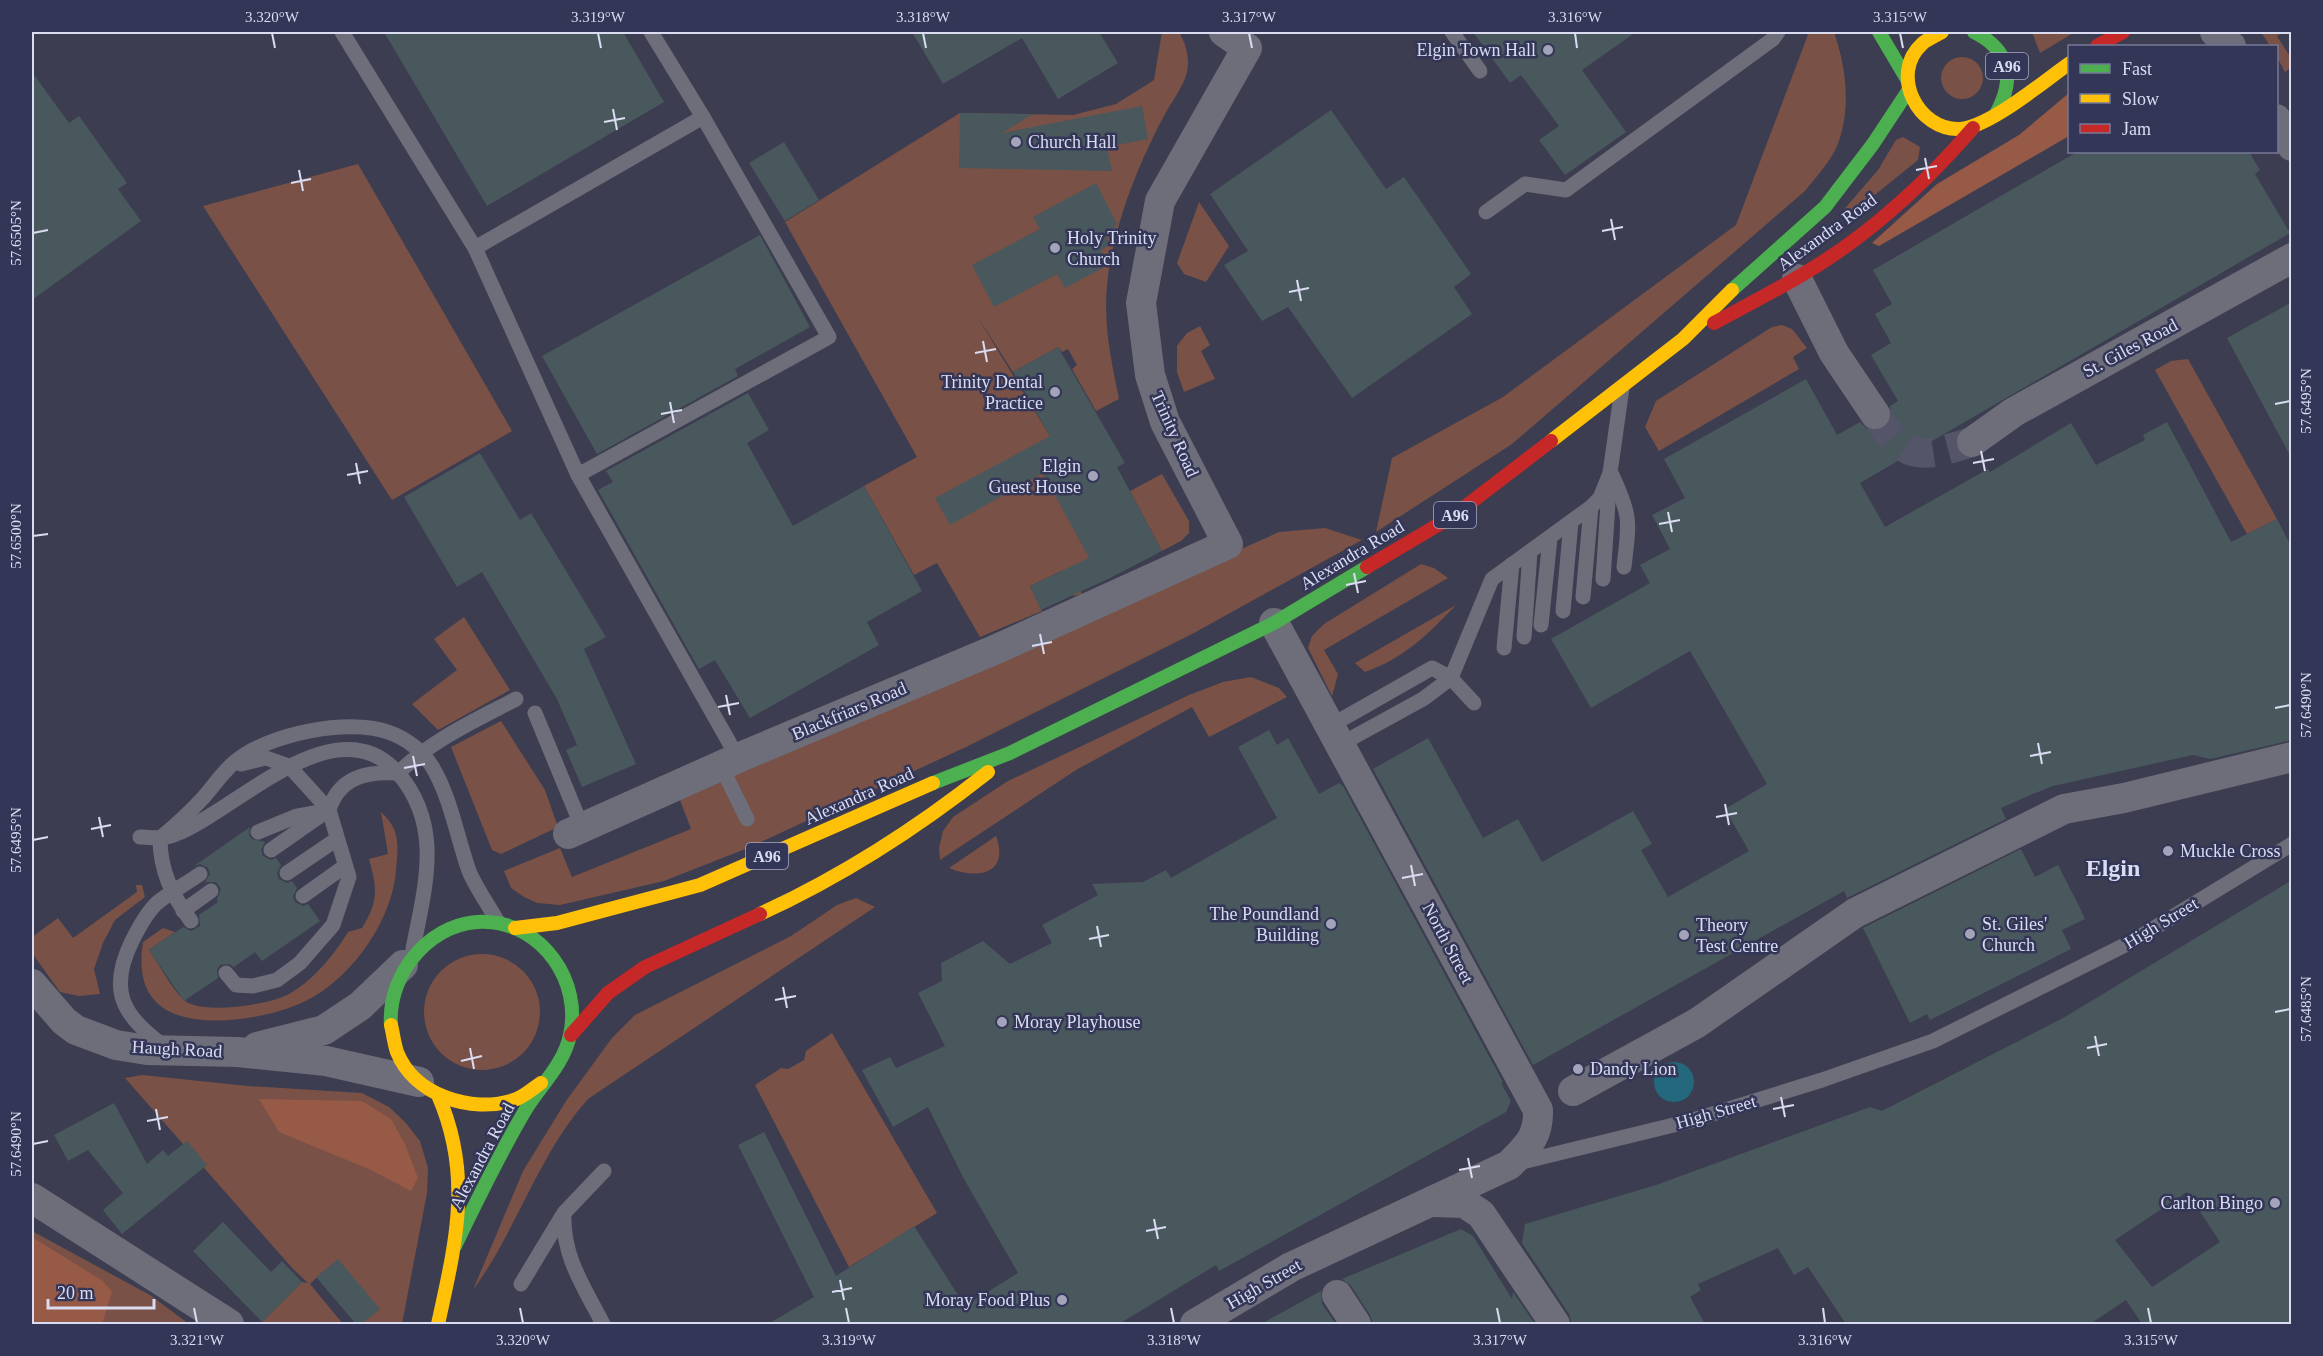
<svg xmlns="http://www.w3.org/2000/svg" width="2323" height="1356" viewBox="0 0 2323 1356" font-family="Georgia,serif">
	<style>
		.green { fill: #795146 }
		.forest { fill: #965a47 }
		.water { fill: #23687d }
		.building { fill: #49585d; fill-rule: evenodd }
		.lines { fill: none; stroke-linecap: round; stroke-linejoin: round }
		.street-tunnel { stroke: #545568; stroke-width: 30; stroke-dasharray: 30 15; stroke-linecap: butt }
		.lane { stroke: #6d6e7a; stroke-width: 15 }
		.street { stroke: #6d6e7a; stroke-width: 30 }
		.fast { stroke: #4caf50; stroke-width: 14 }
		.slow { stroke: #ffc107; stroke-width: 14 }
		.jam { stroke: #c62828; stroke-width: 14 }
		.ticks { fill: none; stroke: #dadcf2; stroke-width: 2 }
		.poi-dot { fill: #a3a4b9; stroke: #343658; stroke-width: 2 }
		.labels { text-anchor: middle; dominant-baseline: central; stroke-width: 5; stroke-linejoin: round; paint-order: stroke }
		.shield { fill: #343658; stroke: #a8aac4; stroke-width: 1.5 }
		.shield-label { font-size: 16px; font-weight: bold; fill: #dadcf2 }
		.poi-label { font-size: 18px; fill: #dadcf2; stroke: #343658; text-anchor: start }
		.street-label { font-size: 18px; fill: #dadcf2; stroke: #343658 }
		.district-label { font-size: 24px; font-weight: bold; fill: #dadcf2; stroke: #343658 }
		.neatline { fill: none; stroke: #dadcf2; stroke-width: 2 }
		.ticks-label { font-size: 15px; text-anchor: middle; fill: #dadcf2 }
	</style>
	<rect width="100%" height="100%" fill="#3c3d50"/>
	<g class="green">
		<path d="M1162,32H1179C1186,44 1190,58 1187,72C1183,88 1171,102 1164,116C1140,161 1119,213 1110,263C1101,314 1109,349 1119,399L1096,411L1072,369L1077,365L1068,349L1062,352L1058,347L1013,372L975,313L1050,436L1113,552L1072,574L1082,594L1074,596L1061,571L1030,586L1042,611L980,637L937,563L914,575L864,486L917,457L785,222L960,113L1073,115L1116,104L1154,80Z"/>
		<path d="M1809,32H1834C1846,67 1851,105 1839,141C1833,159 1816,177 1805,191L1512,444L1376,532L1392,458L1503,397L1736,225Z"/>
		<path d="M2032,32H2075L2040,53Z"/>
		<path d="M2261,32H2283L2277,36L2291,58V68L2285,72L2277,57L2276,46H2270Z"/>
		<circle cx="1962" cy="78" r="21"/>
		<path d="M1903,137L1920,147L1918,160L1845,219L1841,213L1878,170L1896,140Z"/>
		<path d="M358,164L512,431L392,500L203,206Z"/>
		<path d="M1199,202L1229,246L1206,282L1184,274L1177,263Z"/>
		<path d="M1782,325L1792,329L1807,348L1793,357L1799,369L1659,451L1645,427L1656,401L1772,327Z"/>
		<path d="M1200,326L1210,345L1201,351L1215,379L1184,392L1177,372V346L1187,333Z"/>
		<path d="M2188,359L2277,519L2247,534L2155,370L2171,361Z"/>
		<path d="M1162,474L1189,521V533L1181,541L1162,551L1130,491Z"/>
		<path d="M1325,528L1362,540L1194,633L966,747L748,848L664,881L560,905L537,903L524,897L511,888L504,871L560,848L572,877L691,829L680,800L1279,532Z"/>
		<path d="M1421,564L1434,568L1448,578L1324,650L1338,674L1332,696L1308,648L1312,636L1324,624Z"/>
		<path d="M1456,605C1427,635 1405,658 1365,672L1355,663Z"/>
		<path d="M464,617L510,690L438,730L412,704L457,670L434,639Z"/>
		<path d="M1251,677L1279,688L1287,697L1209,737L1192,707L1076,770L940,860L939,848L943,831L953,817L1008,781L1189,695L1223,682Z"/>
		<path d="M501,721L545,790L558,827L501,854L492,850L451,747Z"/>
		<path d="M381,812C401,830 398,846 396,871C392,919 355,973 313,997C278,1018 188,1035 156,1002C140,986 140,963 143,942L163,928L175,932L149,950C160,965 170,987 184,1000C200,1015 268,1005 287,995C312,982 334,955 348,932L362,928C379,901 377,888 369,859L388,854Z"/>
		<path d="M996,836C1010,874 977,880 949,868Z"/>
		<path d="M136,885H142L145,897L115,920L103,943L94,969L100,994L79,996L60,992L32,953V937L58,918L73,938L137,892Z"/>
		<path d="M856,898L875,907L588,1099C538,1155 517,1230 473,1290L523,1171L566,1101L612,1038L635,1015L791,936L837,905Z"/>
		<circle cx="482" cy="1012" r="58"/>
		<path d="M832,1033L937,1213L849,1267L755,1085L781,1068L788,1069L804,1060L806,1051Z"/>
		<path d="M142,1075L248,1086L362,1093L389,1107L405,1122L420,1141L428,1168L427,1193L402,1324H361L378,1307L319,1275L310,1284L343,1324H264L262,1322L302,1282L308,1283L293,1269L125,1078Z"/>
		<path d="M32,1231L150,1295L189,1324H32Z"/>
	</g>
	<g class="forest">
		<path d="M2069,93V136L1879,246L1872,243L1937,184L2019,135Z"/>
		<path d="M259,1099L362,1101L391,1119L405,1144L418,1178L411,1191L371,1170L279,1132Z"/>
		<path d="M32,1237L103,1281L112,1292L102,1324H32Z"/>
	</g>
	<circle class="water" cx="1674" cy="1082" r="20"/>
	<g class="building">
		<path d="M384,32H623L664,102L487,206Z"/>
		<path d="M912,32H1099L1118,63L1058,99L1022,38L943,84Z"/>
		<path d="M1473,32H1636L1582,70L1626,132L1565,175L1539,140L1559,126L1521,75L1510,83Z"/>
		<path d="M32,72L69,123L79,116L127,183L118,189L141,221L32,300Z"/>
		<path d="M1142,106L1148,139L1107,147L1112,171L959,168L960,113L1033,114L1002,133Z"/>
		<path d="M1331,110L1386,189L1404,177L1471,274L1454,287L1472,314L1352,398L1288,307L1262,321L1224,265L1248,251L1210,194Z"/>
		<path d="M784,142L819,200L785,221L749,163Z"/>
		<path d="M2077,152H2249L2260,170L2255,174L2290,233L1860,483L1885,527L1988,469L1990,472L2071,423L2096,465L2145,440L2143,435L2167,422L2231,542L2277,519L2292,548V740L2210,759L2193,755L2053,786L2033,794L2001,808L2006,819L1847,898L1844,891L1533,1065L1373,769L1428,738L1483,838L1518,819L1542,862L1633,811L1652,844L1641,850L1668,897L1749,851L1725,809L1767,784L1690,651L1591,708L1551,639L1650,583L1640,565L1670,549L1652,515L1685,498L1664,459L1806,379L1837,435L1860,422L1868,430L1877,431L1885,428L1891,421L1890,406L1898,401L1871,355L1891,343L1875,314L1892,304L1873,270Z"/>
		<path d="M1096,183L1117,224L1106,237L1110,245L1101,250L1108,265L1065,288L1057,274L994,307L972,265L1040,229L1033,217Z"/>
		<path d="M760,235L810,327L735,369L738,376L597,454L542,356Z"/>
		<path d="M2292,302V459L2227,338Z"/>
		<path d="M1058,347L1125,463L1117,467L1162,551L1110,578L1041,610L1030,586L1089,558L1043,473L950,525L935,498L1050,436L1013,372Z"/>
		<path d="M748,393L769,430L747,443L793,526L864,486L922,591L867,622L879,645L750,718L715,660L699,669L598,490L613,482L606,471Z"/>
		<path d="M480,453L520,520L531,513L606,637L584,649L636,764L582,787L566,750L577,745L557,699L482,572L457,587L404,497Z"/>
		<path d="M1269,730L1277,745L1288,738L1319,794L1339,783L1343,786L1503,1082L1501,1083L1511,1101L1506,1112L1219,1271L1216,1265L1119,1324H768L814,1297L738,1145L764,1132L836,1276L914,1226L965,1306L1018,1273L964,1179L928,1107L893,1127L862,1070L890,1057L896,1068L945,1046L918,993L942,981L941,963L983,941L1010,964L1052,943L1042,925L1098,895L1092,884L1143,882L1166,870L1171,878L1277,818L1238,747Z"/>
		<path d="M250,827L249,835L252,839L265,842L261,850L263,856L271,860L276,858L281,865L277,873L279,879L287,883L292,881L297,888L293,896L295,902L303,906L308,904L320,921L262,961L255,952L234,967L229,964L220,965L217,970L218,978L184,1001L149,950L183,927L191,931L200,926L199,915L218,902L217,899L221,889L216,882H205L210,874L208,868L200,864L194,866Z"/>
		<path d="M2021,849L2035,877L2058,865L2079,906L2085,919L2062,930L2071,949L1930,1020L1927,1014L1910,1023L1863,928Z"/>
		<path d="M2292,880V1324H2142L2126,1300L2090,1324H1846L1808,1267L1794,1275L1778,1248L1698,1284L1701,1290L1690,1297L1705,1324H1572L1569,1314L1522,1243L1525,1224L1656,1185L1870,1107L1882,1111L2063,1018ZM2187,1192L2220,1242L2152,1287L2115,1240Z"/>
		<path d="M114,1103L147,1164L163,1150L168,1156L187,1141L207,1165L122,1234L103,1210L123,1193L88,1150L68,1161L54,1135Z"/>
		<path d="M223,1222L271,1272L282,1261L302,1282L262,1322L193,1251Z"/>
		<path d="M1461,1229L1473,1236L1512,1299L1513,1292L1535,1324H1373L1370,1315L1351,1286L1342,1279Z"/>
		<path d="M338,1259L380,1309L362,1324H356L316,1277Z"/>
		<path d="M1321,1291L1322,1304L1336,1324H1261Z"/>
	</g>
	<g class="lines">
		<path class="street-tunnel" d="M1875,414C1907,462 1919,458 1972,442"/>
		<g class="lane">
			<path d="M342,32L475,248L703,117L651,32"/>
			<path d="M1452,32L1480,71"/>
			<path d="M1486,212L1525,184L1566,190L1773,39L1778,32"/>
			<path d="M475,248L578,475L829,337L703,117"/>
			<path d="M578,475L738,758"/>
			<path d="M1612,475C1632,518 1629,522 1624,567"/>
			<path d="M1603,579L1610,473L1622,388"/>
			<path d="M1583,597L1591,507"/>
			<path d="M1563,611L1571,522"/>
			<path d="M1541,625L1550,538"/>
			<path d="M1524,637L1530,552"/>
			<path d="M1504,648L1512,564"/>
			<path d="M535,713L582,827"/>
			<path d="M1330,726L1432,668L1451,678L1474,703"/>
			<path d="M1341,744L1423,699L1451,678L1492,579L1591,507L1600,498L1610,473"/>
			<path d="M721,766L747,819"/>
			<path d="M258,832L297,816L329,810C339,777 367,771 398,773C432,740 474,721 516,699"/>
			<path d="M140,837C153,838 164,839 176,834C234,812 335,703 397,772C444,825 425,886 413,949"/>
			<path d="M160,838C175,826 190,812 203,798C214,786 223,771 236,761C268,734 348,718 388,732C406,738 423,751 433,768C451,799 457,837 469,871C476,888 489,906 498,922"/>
			<path d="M160,838C160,871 172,895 191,921"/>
			<path d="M271,850L324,813"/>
			<path d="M287,873L337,839"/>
			<path d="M303,896L345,866"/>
			<path d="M183,911L211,891"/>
			<path d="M226,973L236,985L253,986L277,980L300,963L333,925L349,877L329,810L289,766L266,758L241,764"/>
			<path d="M164,1046C122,1016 108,990 132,941C138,929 147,912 157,903C170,892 186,884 200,874"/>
			<path d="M1518,1163L1690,1121L1822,1080L1933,1041L2133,941L2292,844"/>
			<path d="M521,1284L562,1216"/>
			<path d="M603,1324C584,1287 562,1256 564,1213L604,1171"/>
		</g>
		<g class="street">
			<path d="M2215,32L2231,46"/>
			<path d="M2276,119L2292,146"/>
			<path d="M1797,279L1834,353L1875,414"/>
			<path d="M1972,442L2014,412L2292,258"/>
			<path d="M568,834L738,758L999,648L1228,544L1165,422L1150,375L1141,303L1160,201L1247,48L1224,32"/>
			<path d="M32,984L64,1021L76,1030L116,1045L147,1050L237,1052L326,1061L419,1082"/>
			<path d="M257,1047L324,1030L360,1006L403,965"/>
			<path d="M1573,1091L1697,1023L1855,913L2064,809L2124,798L2292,757"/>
			<path d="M32,1198L229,1324"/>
			<path d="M1432,1202L1464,1203L1481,1214L1555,1324"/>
			<path d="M1337,1295L1356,1324"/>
			<path d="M1195,1324L1291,1267L1509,1165C1527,1147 1539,1137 1538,1110L1274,623"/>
		</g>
		<g class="fast">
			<path d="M1879,32L1908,81"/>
			<path d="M1974,32C2010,50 2015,78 1997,112"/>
			<path d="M1732,290L1825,207L1873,144L1908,91"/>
			<path d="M933,783L1010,753L1274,623L1367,567"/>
			<path d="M391,1025C387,972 434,918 488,922C543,925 582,982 570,1035C564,1064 541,1085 526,1109C500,1153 477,1200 455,1246"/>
		</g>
		<g class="slow">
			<path d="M1942,32C1936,36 1927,39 1922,44C1889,74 1918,131 1960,129C1990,127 2044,81 2070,63"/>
			<path d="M1551,441L1683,339L1732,290"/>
			<path d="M760,914C843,876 916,829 988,772"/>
			<path d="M515,928L557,923L700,885L933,783"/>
			<path d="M391,1025C393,1033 394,1043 397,1052C414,1095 471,1114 514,1100C524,1097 532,1089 541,1083"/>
			<path d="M438,1095C473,1175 456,1242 438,1324"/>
		</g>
		<g class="jam">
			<path d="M2097,46L2123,32"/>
			<path d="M1714,323C1749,304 1785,286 1818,265C1877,228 1928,180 1973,128"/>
			<path d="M1367,567L1453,516L1551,441"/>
			<path d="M571,1035L608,993L645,967L760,914"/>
		</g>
	</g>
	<path class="ticks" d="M272,33L275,48M598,33L601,48M923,33L926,48M1249,33L1252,48M1575,33L1577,48M1900,33L1903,48M613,109L617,130M604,122L625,118M1925,158L1929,179M299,170L303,191M1916,170L1937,166M291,183L311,179M1611,219L1615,240M1602,231L1623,227M33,233L48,230M1297,280L1301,301M1289,292L1309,288M983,341L987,362M975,353L996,349M670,402L674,423M2275,404L2290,401M661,414L682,410M1981,451L1985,471M356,463L360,484M1973,463L1994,459M347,475L368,471M1668,512L1672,532M1659,524L1680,520M33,536L48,534M1354,573L1358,593M1346,585L1366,581M1040,634L1044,654M1032,646L1052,642M726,695L730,715M718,707L739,703M2275,708L2290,705M2038,743L2042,764M413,756L417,776M2030,756L2051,752M404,768L425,764M1725,804L1729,825M99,817L103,837M1716,817L1737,813M91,829L111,825M33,840L48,837M1411,865L1415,886M1402,878L1423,874M1097,926L1101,947M1089,939L1109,935M783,987L787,1008M775,1000L796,996M2275,1012L2290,1009M2095,1036L2099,1056M470,1048L474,1069M2087,1048L2107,1044M461,1061L482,1056M1781,1097L1785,1117M156,1109L160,1130M1773,1109L1794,1105M147,1121L168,1117M33,1144L48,1141M1468,1158L1472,1178M1459,1170L1480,1166M1154,1219L1158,1239M1146,1231L1166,1227M840,1280L844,1300M832,1292L852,1288M194,1308L197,1323M520,1308L523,1323M846,1308L849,1323M1171,1308L1174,1323M1497,1308L1500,1323M1823,1308L1825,1323M2148,1308L2151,1323"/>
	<g class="poi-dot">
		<circle cx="1548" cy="50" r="6"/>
		<circle cx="1016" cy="142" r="6"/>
		<circle cx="1055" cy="248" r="6"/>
		<circle cx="1055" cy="392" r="6"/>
		<circle cx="1093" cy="476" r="6"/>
		<circle cx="2168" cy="851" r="6"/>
		<circle cx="1331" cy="924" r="6"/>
		<circle cx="1970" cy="934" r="6"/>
		<circle cx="1684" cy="935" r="6"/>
		<circle cx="1002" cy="1022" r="6"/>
		<circle cx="1578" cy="1069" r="6"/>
		<circle cx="2275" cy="1203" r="6"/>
		<circle cx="1062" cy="1300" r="6"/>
	</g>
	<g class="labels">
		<g class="shield">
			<rect x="1986" y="53" width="42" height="26" rx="4.5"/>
			<rect x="1434" y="502" width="42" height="26" rx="4.5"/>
			<rect x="746" y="843" width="42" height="26" rx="4.5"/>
		</g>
		<g class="shield-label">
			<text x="2007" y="66">A96</text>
			<text x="1455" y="515">A96</text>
			<text x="767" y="856">A96</text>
		</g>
		<g class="poi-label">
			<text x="1536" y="50" text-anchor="end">Elgin Town Hall</text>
			<text x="1028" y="142">Church Hall</text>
			<text x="1067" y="238">Holy Trinity<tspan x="1067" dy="21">Church</tspan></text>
			<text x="1043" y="382" text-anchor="end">Trinity Dental<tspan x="1043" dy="21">Practice</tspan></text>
			<text x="1081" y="466" text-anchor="end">Elgin<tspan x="1081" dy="21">Guest House</tspan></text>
			<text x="2180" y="851">Muckle Cross</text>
			<text x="1319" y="914" text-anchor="end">The Poundland<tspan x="1319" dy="21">Building</tspan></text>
			<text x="1982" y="924">St. Giles'<tspan x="1982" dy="21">Church</tspan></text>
			<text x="1696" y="925">Theory<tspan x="1696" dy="21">Test Centre</tspan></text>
			<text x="1014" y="1022">Moray Playhouse</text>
			<text x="1590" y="1069">Dandy Lion</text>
			<text x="2263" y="1203" text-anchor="end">Carlton Bingo</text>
			<text x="1050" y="1300" text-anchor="end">Moray Food Plus</text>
		</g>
		<g class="street-label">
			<text transform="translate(1827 232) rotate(-36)">Alexandra Road</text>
			<text transform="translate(2130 348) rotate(-28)">St. Giles Road</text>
			<text transform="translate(1175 434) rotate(66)">Trinity Road</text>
			<text transform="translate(1352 555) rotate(-31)">Alexandra Road</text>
			<text transform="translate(849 711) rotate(-23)">Blackfriars Road</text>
			<text transform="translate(859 796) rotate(-24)">Alexandra Road</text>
			<text transform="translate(2161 923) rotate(-31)">High Street</text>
			<text transform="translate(1448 943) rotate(62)">North Street</text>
			<text transform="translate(177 1049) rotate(3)">Haugh Road</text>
			<text transform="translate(1716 1112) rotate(-16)">High Street</text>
			<text transform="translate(482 1156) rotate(-62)">Alexandra Road</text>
			<text transform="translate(1264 1284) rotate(-30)">High Street</text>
		</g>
		<g class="district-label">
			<text x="2113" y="868">Elgin</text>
		</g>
	</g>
	<rect width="2323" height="1356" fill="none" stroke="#343658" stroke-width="66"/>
	<rect x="2068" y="45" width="210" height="108" fill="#343658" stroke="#767896" stroke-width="1.5"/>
	<rect x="2080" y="64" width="30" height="9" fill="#4caf50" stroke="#767896" stroke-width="1.5"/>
	<text x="2122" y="75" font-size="18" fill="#dadcf2">Fast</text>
	<rect x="2080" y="94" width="30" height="9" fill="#ffc107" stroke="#767896" stroke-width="1.5"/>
	<text x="2122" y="105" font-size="18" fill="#dadcf2">Slow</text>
	<rect x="2080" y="124" width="30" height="9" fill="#c62828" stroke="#767896" stroke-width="1.5"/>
	<text x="2122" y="135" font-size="18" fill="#dadcf2">Jam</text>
	<path d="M48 1299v9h106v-9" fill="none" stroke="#dadcf2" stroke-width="3"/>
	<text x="57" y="1299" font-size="18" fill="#dadcf2" stroke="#343658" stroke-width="4.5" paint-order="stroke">20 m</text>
	<rect x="33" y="33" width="2257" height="1290" class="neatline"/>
	<g class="ticks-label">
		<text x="272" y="22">3.320°W</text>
		<text x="598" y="22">3.319°W</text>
		<text x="923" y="22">3.318°W</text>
		<text x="1249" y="22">3.317°W</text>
		<text x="1575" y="22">3.316°W</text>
		<text x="1900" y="22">3.315°W</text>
		<text transform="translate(16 233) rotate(-90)" y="5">57.6505°N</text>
		<text transform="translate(2306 401) rotate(-90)" y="5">57.6495°N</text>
		<text transform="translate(16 536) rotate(-90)" y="5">57.6500°N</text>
		<text transform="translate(2306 705) rotate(-90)" y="5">57.6490°N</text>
		<text transform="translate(16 840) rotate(-90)" y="5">57.6495°N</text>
		<text transform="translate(2306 1009) rotate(-90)" y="5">57.6485°N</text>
		<text transform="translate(16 1144) rotate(-90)" y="5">57.6490°N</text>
		<text x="197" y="1345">3.321°W</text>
		<text x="523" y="1345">3.320°W</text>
		<text x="849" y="1345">3.319°W</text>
		<text x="1174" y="1345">3.318°W</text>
		<text x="1500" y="1345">3.317°W</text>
		<text x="1825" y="1345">3.316°W</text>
		<text x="2151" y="1345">3.315°W</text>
	</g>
</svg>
